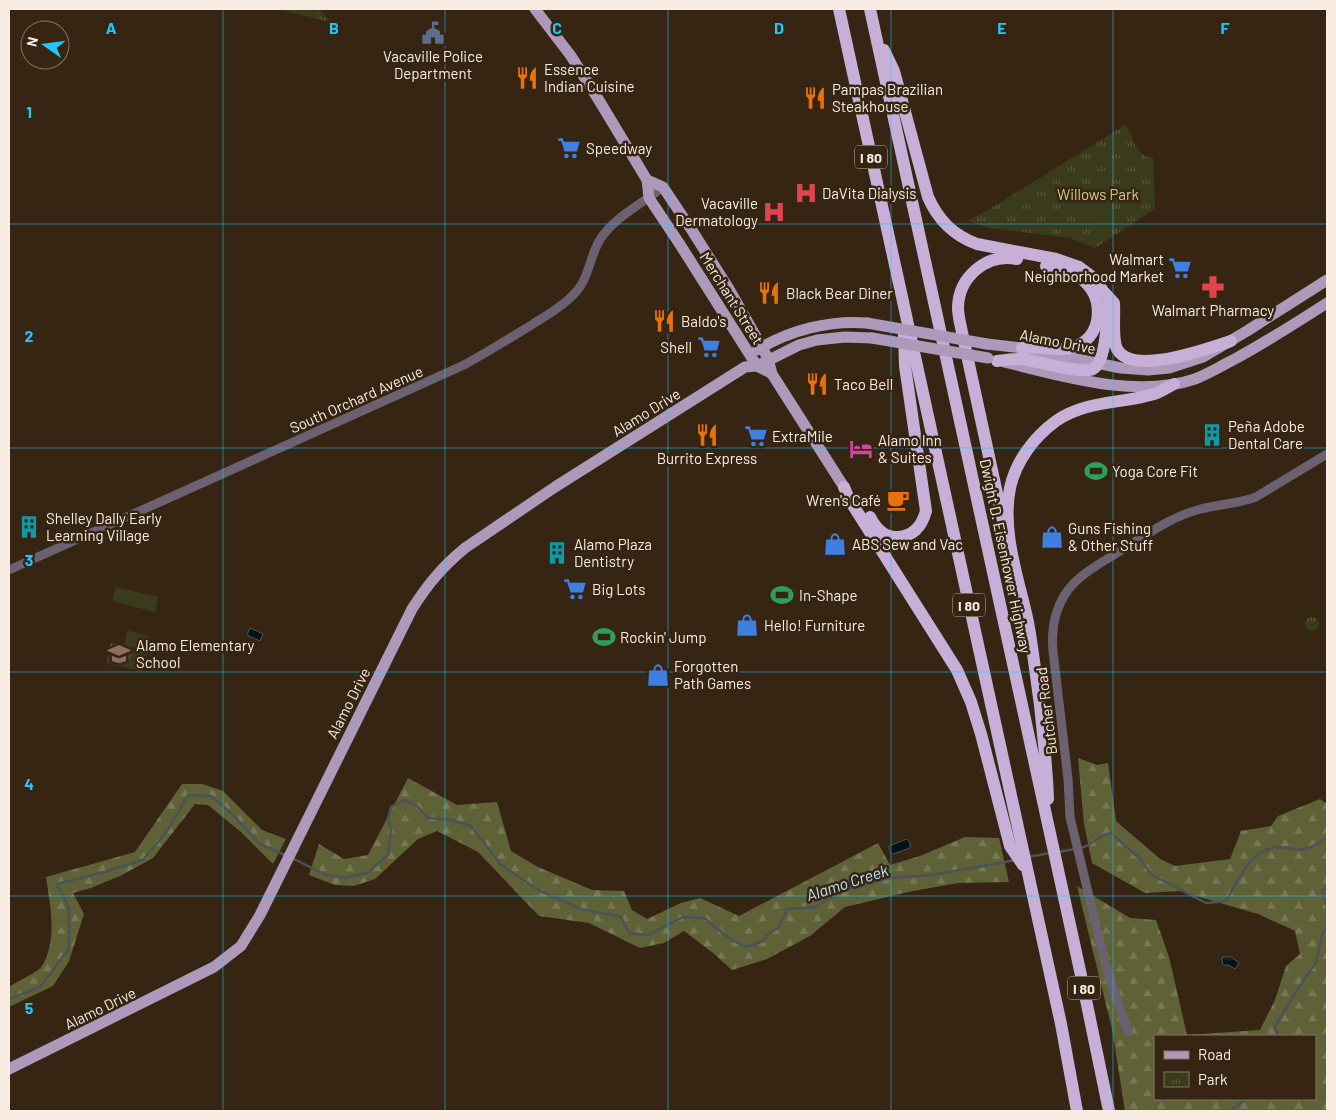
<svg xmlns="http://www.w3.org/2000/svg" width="1336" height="1120" viewBox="0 0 1336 1120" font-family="Barlow,sans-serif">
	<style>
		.forest { fill: url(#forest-firs); fill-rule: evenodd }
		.park { fill: url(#park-tufts) }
		.pitch { fill: #3a3b1b }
		.water { fill: url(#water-ripples); stroke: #4b5356 }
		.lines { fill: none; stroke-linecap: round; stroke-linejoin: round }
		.stream { stroke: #4b5356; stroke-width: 2.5 }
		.minor { stroke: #6b6171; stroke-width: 9 }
		.major { stroke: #ad99ba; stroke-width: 11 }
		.highway { stroke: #c7afd7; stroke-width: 12 }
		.major-bridge { stroke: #ad99ba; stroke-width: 11 }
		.grid { fill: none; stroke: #20c9fd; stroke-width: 1; stroke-opacity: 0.55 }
		.labels { text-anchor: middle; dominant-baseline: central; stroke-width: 5; stroke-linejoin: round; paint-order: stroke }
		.shield { fill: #372514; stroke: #bfb0a4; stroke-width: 1 }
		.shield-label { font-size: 14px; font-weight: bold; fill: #f9ece2 }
		.poi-label { font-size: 15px; fill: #f9ece2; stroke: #372514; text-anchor: start }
		.park-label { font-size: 15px; fill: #cacd88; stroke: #372514 }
		.street-label { font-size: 15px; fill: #f9ece2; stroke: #372514 }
		.water-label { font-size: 16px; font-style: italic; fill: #b9e8fa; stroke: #372514 }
		.grid-label { font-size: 16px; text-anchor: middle; font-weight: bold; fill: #20c9fd; stroke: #372514; stroke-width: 5; stroke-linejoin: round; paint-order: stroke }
	</style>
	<defs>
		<pattern id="forest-firs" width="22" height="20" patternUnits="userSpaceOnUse" patternTransform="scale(1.25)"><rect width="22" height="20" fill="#5f6137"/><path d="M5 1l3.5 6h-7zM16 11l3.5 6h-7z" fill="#777854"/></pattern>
		<pattern id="park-tufts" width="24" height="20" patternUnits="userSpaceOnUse" patternTransform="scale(1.25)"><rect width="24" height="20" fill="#3a3b1b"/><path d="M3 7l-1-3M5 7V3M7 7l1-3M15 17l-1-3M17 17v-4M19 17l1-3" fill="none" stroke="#57583c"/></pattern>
		<pattern id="water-ripples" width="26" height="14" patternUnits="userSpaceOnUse" patternTransform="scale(1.25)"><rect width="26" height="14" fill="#00121a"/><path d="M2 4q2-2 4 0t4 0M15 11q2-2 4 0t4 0" fill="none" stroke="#26353b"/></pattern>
	</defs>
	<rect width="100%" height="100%" fill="#372514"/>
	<g class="forest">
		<path d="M1078,758L1097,765L1108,763L1116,821L1160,859L1175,866L1230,859L1241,831L1271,826L1278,816L1320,799L1327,804V1111H1125L1112,1029L1077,886L1130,918L1156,920L1169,957L1187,1035L1260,1030L1275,1000L1286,966L1300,954L1295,931L1258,914L1179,891L1145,893L1092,863L1084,824ZM1155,1036H1315V1099H1155Z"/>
		<path d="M408,778L457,805L497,802L511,851L538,867L592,890L624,891L632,910L647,919L681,903L700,898L739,916L878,843L890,865L920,856L965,837L999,838L1009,882L958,883L908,892L845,907L810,936L767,959L732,970L713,953L684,931L664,943L640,948L589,923L539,916L478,852L437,831L418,839L375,879L354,886L335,885L309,875L319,844L344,859L368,855Z"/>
		<path d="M182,784H202L223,791L262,830L286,839L273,864L241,832L208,805L195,804L153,858L122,875L91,888L73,893L84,914L69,961L53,986L9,1007V987C16,982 38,972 42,966C58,939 50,905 46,877L135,852Z"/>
	</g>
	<g class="park">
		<path d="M278,9H311L314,12L320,9L330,22Z"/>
		<path d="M1125,125C1135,138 1134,156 1153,158L1155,209L1095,248L1070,238L990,228L967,221L988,210Z"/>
		<circle cx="1312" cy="624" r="7"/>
		<path d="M111,643L147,652L141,671L106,663Z"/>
	</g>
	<g class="pitch">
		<path d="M1091,193L1108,217L1095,227L1078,204Z"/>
		<path d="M116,587L158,597L155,612L112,601Z"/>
		<path d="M127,630L149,636L145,651L124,645Z"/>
	</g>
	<g class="water">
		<path d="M250,628L263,634L260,641L247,635Z"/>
		<path d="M907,839L910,843V848L893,854L890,851L889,846Z"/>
		<path d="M1222,957H1231L1239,963L1235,969L1229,965H1223Z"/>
	</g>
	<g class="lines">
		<g class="stream">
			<path d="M1080,848C1093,846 1096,835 1111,833L1139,858L1152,875L1206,903L1226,901C1239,879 1250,849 1279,847C1285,847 1292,849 1298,850C1308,850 1319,843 1327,838"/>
			<path d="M1058,852L1075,849"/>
			<path d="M1028,857L1050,853"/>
			<path d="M292,858L324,874L345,878L367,873L388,855L391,830L388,819L391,807L405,800L418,807L428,818L451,820L471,826L500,864L540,891L581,909L621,917L629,933L648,935L683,917L704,918L732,940L747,947L763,941L767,935L779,927L787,909L815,907L840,892L888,878L933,875L1016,860"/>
			<path d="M1327,887L1322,891L1327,907"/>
			<path d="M9,999L40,987L69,949V908L57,884L101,873L143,860L168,830L188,795L211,796L230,812L260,844L285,855"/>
			<path d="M1278,1036L1275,1027L1294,995L1316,962L1322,935L1327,927"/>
			<path d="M1230,1111L1246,1099"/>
		</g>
		<g class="minor">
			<path d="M9,570L464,365C488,352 510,338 533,324C547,315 562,307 573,295C590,279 589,256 601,238C616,216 643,203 663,187"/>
			<path d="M1128,1032L1105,963L1070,817L1068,779L1053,651C1051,629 1055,608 1068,590C1082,572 1105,561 1123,549C1148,534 1172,516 1201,509C1219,504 1238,504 1256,497L1327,454"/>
		</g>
		<g class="major">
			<path d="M535,9L571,56L600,102L647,180L649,198L679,243L757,366L771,373"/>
			<path d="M647,180L663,187L693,232L729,289L762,347L768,359L772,374L844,487"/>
			<path d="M987,344L1022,348L1121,368L1148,370L1169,368L1203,357L1247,331L1327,280"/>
			<path d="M757,350C790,330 829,320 867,323"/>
			<path d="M1004,362C1062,376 1137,399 1195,379C1208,374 1221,366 1233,360C1265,343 1296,323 1327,303"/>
			<path d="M9,1069L214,967L241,946L260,915L412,609C428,584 442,567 465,548L555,487L745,367L757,366L799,345L817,340L845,337L872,338"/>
		</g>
		<g class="highway">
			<path d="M839,9L1061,1024L1077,1111"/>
			<path d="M870,9L1079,966L1109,1111"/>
			<path d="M884,50L894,71L928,197C938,220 953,235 977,244L1056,259L1079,267L1094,278L1103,291L1114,303C1115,315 1112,339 1117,349C1133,377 1208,348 1231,341"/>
			<path d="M1022,348C1029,348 1037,347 1045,348C1057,349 1067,351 1079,345C1103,332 1103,299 1085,282C1075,272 1059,269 1046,266"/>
			<path d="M997,361C1005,360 1013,359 1020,359C1035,360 1082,375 1093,369C1106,362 1108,317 1107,303"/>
			<path d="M844,487L849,499L957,670L971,702L981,734L1010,846L1023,865"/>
			<path d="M870,517C873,523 877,529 883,533C887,536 893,537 898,537C914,536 922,526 926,511L905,366L904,334"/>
			<path d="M1003,521L960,323C959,318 958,312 958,307C959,277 986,253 1017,259"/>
			<path d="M1048,799C1047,767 1043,736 1040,705C1036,677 1033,650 1028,622C1019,580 1001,532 1010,488C1016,461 1034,437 1056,421C1086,400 1122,404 1154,394C1161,392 1168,387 1174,384"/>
		</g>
		<g class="major-bridge">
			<path d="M867,323L987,344"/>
			<path d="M872,338L988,358"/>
		</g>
	</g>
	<path class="grid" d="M223,9V1111M445,9V1111M668,9V1111M891,9V1111M1113,9V1111M9,224H1327M9,448H1327M9,672H1327M9,896H1327"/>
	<defs>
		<symbol id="civic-bare" viewBox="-9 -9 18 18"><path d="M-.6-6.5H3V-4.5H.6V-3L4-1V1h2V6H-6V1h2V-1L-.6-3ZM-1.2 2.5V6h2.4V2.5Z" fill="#5c6f8a" stroke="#372514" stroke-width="2.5" paint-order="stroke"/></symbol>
		<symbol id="restaurant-bare" viewBox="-9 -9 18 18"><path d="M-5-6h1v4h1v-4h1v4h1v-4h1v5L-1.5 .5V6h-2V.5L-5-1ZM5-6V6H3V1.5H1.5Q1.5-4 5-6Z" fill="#e8710a" stroke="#372514" stroke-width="2.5" paint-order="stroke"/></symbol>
		<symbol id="supermarket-bare" viewBox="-9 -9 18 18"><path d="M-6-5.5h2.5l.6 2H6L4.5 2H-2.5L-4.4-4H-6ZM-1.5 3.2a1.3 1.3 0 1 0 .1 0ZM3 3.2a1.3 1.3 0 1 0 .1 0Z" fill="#3f7fe0" stroke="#372514" stroke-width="2.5" paint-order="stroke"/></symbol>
		<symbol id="hospital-bare" viewBox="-9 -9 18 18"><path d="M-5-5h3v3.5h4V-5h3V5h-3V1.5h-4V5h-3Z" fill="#e0444e" stroke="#372514" stroke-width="2.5" paint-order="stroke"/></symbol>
		<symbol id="pharmacy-bare" viewBox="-9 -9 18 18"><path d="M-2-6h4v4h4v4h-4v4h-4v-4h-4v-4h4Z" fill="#e0444e" stroke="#372514" stroke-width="2.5" paint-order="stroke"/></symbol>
		<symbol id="building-bare" viewBox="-9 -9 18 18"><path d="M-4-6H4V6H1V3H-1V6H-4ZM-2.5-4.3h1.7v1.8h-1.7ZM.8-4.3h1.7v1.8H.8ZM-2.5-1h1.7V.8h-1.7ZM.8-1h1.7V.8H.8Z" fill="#0f9aa8" stroke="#372514" stroke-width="2.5" paint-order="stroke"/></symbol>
		<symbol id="hotel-bare" viewBox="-9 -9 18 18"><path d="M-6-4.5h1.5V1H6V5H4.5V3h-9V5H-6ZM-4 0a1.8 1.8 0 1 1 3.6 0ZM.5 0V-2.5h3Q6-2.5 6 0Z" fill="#d1479c" stroke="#372514" stroke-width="2.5" paint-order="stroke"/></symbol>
		<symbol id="stadium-bare" viewBox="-9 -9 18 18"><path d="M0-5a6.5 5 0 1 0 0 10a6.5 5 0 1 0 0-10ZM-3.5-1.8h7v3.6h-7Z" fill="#2e9e5b" stroke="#372514" stroke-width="2.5" paint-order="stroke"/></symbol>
		<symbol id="cafe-bare" viewBox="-9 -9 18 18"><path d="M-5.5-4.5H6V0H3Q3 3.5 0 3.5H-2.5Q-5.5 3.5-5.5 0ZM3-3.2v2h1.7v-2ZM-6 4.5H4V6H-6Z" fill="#e8710a" stroke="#372514" stroke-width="2.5" paint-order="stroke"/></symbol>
		<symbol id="shop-bare" viewBox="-9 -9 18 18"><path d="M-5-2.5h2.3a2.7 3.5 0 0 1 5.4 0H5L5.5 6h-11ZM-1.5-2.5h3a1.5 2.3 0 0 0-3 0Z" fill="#3f7fe0" stroke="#372514" stroke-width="2.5" paint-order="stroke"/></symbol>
		<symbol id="school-bare" viewBox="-9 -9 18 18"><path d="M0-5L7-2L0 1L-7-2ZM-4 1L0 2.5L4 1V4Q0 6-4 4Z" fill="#8d6e63" stroke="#372514" stroke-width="2.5" paint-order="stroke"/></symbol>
	</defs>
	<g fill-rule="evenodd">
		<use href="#civic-bare" x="417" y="17" width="32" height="32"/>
		<use href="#restaurant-bare" x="511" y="62" width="32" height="32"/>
		<use href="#restaurant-bare" x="799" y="82" width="32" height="32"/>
		<use href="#supermarket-bare" x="553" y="132" width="32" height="32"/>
		<use href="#hospital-bare" x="790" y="177" width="32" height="32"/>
		<use href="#hospital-bare" x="758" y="196" width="32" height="32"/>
		<use href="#supermarket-bare" x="1164" y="252" width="32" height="32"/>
		<use href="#pharmacy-bare" x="1197" y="271" width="32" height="32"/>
		<use href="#restaurant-bare" x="753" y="277" width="32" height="32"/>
		<use href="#restaurant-bare" x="648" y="305" width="32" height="32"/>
		<use href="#supermarket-bare" x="693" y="331" width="32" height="32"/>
		<use href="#restaurant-bare" x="801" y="368" width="32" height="32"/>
		<use href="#restaurant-bare" x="691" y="419" width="32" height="32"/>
		<use href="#building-bare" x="1196" y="419" width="32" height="32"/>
		<use href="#supermarket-bare" x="740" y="420" width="32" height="32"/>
		<use href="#hotel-bare" x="845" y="433" width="32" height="32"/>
		<use href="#stadium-bare" x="1080" y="455" width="32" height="32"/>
		<use href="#cafe-bare" x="882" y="484" width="32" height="32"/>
		<use href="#building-bare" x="13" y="511" width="32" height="32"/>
		<use href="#shop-bare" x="1036" y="521" width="32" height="32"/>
		<use href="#shop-bare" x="819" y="528" width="32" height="32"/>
		<use href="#building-bare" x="541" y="537" width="32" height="32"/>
		<use href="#supermarket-bare" x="559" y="573" width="32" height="32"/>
		<use href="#stadium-bare" x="766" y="579" width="32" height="32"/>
		<use href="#shop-bare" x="731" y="609" width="32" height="32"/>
		<use href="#stadium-bare" x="588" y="621" width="32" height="32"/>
		<use href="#school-bare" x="103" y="638" width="32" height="32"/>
		<use href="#shop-bare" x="642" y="659" width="32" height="32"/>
	</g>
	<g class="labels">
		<g class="shield">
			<rect x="855" y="145.5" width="32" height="23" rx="4"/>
			<rect x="953" y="593.5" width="32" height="23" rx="4"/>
			<rect x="1068" y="976.5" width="32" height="23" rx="4"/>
		</g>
		<g class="shield-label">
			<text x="871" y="157">I 80</text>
			<text x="969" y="605">I 80</text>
			<text x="1084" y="988">I 80</text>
		</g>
		<g class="poi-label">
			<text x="433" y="56" text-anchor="middle">Vacaville Police<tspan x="433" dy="17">Department</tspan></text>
			<text x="544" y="69">Essence<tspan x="544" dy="17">Indian Cuisine</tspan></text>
			<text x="832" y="89">Pampas Brazilian<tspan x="832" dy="17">Steakhouse</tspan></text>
			<text x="586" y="148">Speedway</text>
			<text x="822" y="193">DaVita Dialysis</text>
			<text x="758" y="203" text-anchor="end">Vacaville<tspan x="758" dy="17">Dermatology</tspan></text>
			<text x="1164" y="259" text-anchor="end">Walmart<tspan x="1164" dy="17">Neighborhood Market</tspan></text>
			<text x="786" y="293">Black Bear Diner</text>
			<text x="1213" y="310" text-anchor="middle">Walmart Pharmacy</text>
			<text x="681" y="321">Baldo's</text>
			<text x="692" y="347" text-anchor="end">Shell</text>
			<text x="834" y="384">Taco Bell</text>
			<text x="1228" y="426">Peña Adobe<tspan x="1228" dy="17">Dental Care</tspan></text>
			<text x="772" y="436">ExtraMile</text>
			<text x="878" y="440">Alamo Inn<tspan x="878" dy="17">&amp; Suites</tspan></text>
			<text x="707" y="458" text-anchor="middle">Burrito Express</text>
			<text x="1112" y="471">Yoga Core Fit</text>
			<text x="881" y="500" text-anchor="end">Wren's Café</text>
			<text x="46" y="518">Shelley Dally Early<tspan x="46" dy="17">Learning Village</tspan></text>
			<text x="1068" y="528">Guns Fishing<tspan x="1068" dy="17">&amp; Other Stuff</tspan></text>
			<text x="574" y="544">Alamo Plaza<tspan x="574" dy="17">Dentistry</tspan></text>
			<text x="852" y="544">ABS Sew and Vac</text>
			<text x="592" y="589">Big Lots</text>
			<text x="799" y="595">In-Shape</text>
			<text x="764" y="625">Hello! Furniture</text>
			<text x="620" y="637">Rockin' Jump</text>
			<text x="136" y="645">Alamo Elementary<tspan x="136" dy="17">School</tspan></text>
			<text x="674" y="666">Forgotten<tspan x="674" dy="17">Path Games</tspan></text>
		</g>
		<g class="park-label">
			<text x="1098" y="194">Willows Park</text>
		</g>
		<g class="street-label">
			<text transform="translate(732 298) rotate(58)">Merchant Street</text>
			<text transform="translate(1058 341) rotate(11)">Alamo Drive</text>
			<text transform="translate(356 399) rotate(-24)">South Orchard Avenue</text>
			<text transform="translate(646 412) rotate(-32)">Alamo Drive</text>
			<text transform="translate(1006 556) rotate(78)">Dwight D. Eisenhower Highway</text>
			<text transform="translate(348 703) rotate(-63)">Alamo Drive</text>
			<text transform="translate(1046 711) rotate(-97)">Butcher Road</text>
			<text transform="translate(100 1008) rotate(-26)">Alamo Drive</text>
		</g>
		<g class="water-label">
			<text transform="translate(847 882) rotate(-18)">Alamo Creek</text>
		</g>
	</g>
	<g class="grid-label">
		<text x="111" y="34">A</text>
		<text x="334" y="34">B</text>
		<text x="557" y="34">C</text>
		<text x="779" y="34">D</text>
		<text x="1002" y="34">E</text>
		<text x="1225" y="34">F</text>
		<text x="29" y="118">1</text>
		<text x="29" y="342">2</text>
		<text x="29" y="566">3</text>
		<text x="29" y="790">4</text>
		<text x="29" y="1014">5</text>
	</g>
	<rect width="1336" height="1120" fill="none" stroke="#f9ece2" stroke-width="20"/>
	<rect x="1154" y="1035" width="162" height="65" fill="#372514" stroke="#857566"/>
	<rect x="1164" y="1051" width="25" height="8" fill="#ad99ba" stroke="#857566"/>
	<text x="1198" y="1060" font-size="15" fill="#f9ece2">Road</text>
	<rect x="1164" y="1072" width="25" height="15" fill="url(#park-tufts)" stroke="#857566"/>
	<text x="1198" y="1085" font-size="15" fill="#f9ece2">Park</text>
	<g transform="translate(45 45) rotate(284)"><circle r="24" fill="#372514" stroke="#857566"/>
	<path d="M0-4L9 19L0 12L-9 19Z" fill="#20c9fd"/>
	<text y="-8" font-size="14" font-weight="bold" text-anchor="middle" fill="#f9ece2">N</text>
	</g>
</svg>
